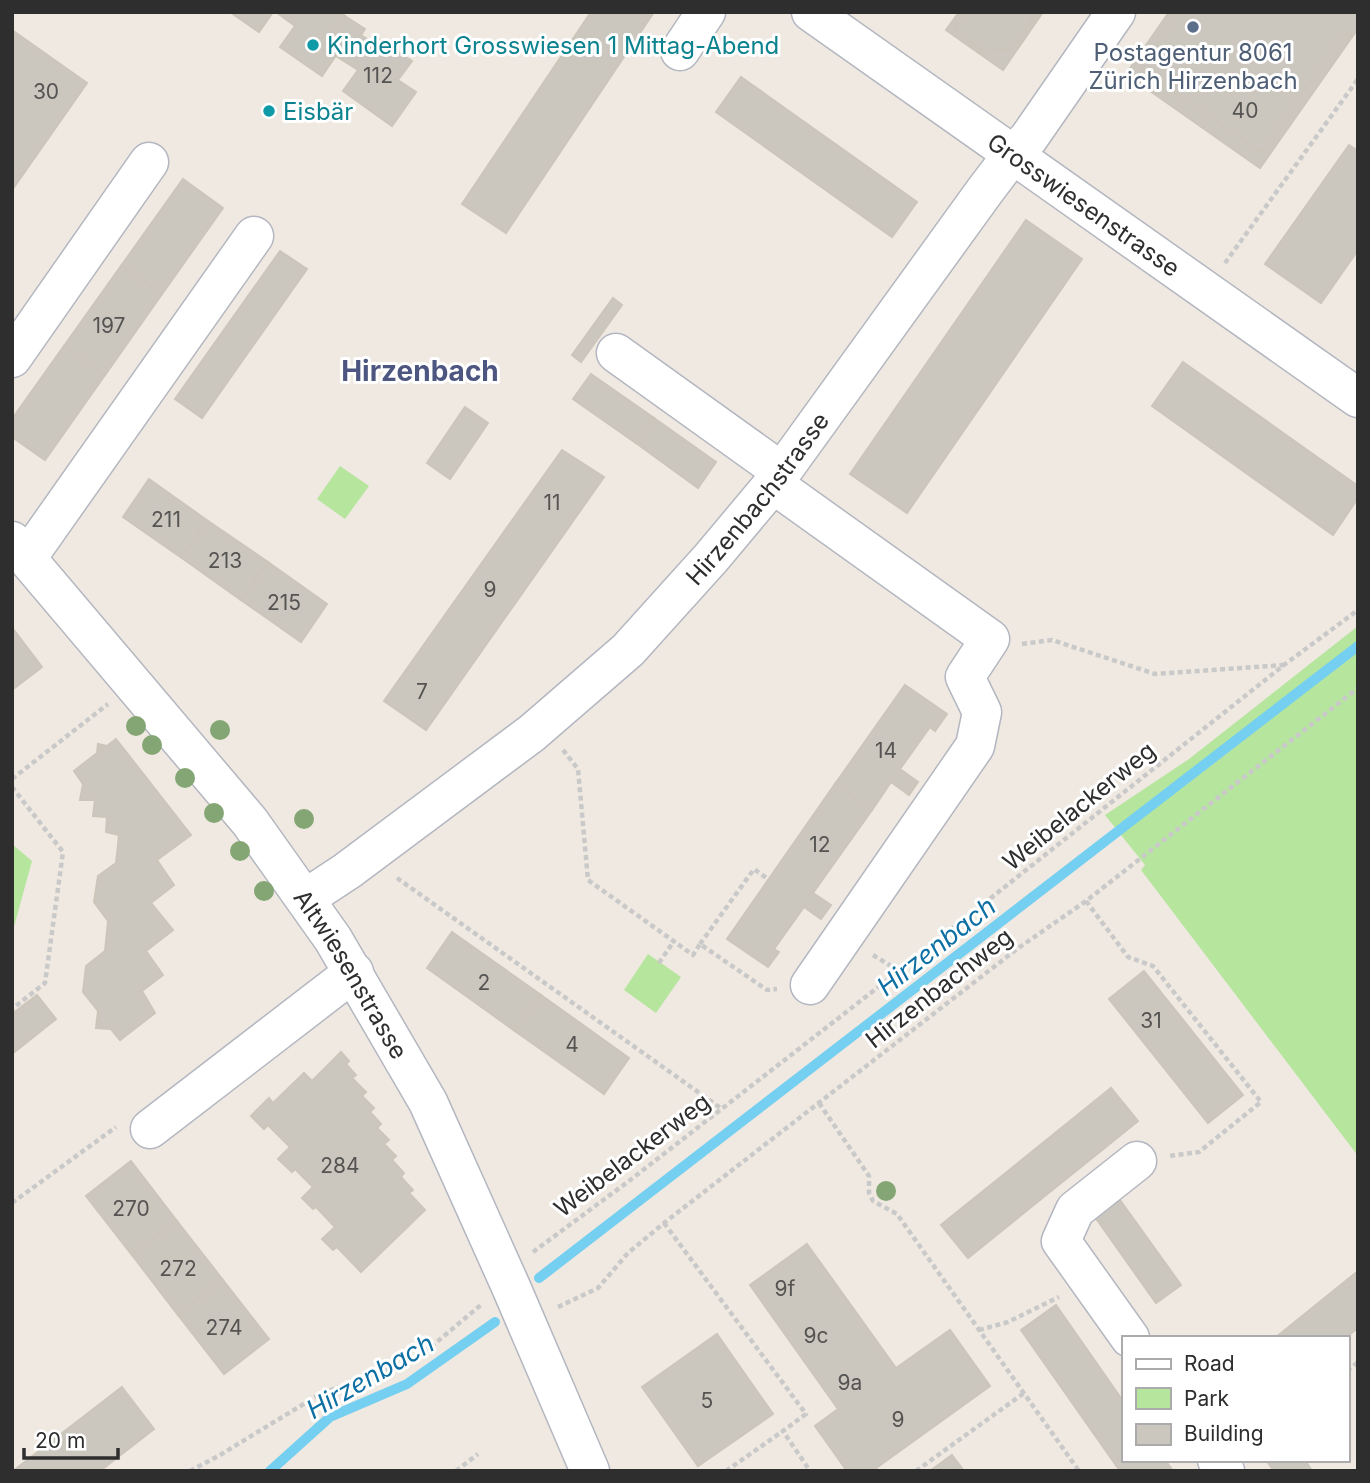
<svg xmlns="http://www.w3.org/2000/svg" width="1370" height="1483" viewBox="0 0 1370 1483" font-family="Inter,sans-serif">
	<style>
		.green { fill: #b6e59e }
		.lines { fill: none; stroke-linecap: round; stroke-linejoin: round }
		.stream { stroke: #75cff0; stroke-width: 10 }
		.building { fill: #cbc7bf; stroke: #cbc5ba; stroke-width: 2 }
		.minor-casing { stroke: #b4b7c1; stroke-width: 41 }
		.path { stroke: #c9c9c9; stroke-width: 4.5; stroke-dasharray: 5 3.5; stroke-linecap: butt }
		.minor { stroke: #fff; stroke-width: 38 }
		.tree { fill: #84a574 }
		.service-dot { fill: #5c6f8a; stroke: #fff; stroke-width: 2.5 }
		.culture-dot { fill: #0f9aa8; stroke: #fff; stroke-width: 2.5 }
		.labels { text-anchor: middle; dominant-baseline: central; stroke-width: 6; stroke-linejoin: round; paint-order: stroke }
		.number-label { font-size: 21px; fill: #555452 }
		.culture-label { font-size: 24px; fill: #0d838f; stroke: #fff; text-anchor: start }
		.service-label { font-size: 24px; fill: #4e5e75; stroke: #fff }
		.street-label { font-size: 24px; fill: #2e2e2e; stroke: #fff }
		.water-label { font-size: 26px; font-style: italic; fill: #0d6fa3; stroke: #fff }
		.quarter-label { font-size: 28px; font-weight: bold; fill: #4d5680; stroke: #fff }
	</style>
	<rect width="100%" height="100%" fill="#efe9e1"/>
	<g class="green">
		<path d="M340,466L369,486L345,519L317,499Z"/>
		<path d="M1358,626V1156L1141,870L1145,865L1105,815L1189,759Z"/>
		<path d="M12,844L32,861L12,934Z"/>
		<path d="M648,954L681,977L656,1013L624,990Z"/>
	</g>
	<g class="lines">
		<g class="stream">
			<path d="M539,1278L1358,646"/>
			<path d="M270,1471L330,1417L407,1384L495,1322"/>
		</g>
	</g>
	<g class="building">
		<path d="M230,12H273L259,32Z"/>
		<path d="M276,12H340L345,16L333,34L345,42L322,76L280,47L295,26Z"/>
		<path d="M591,12H654L506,233L462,204Z"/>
		<path d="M959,12H967L953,29L986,52L1013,47L1037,12H1043L1003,70L946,30Z"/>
		<path d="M967,12H1037L1013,47L986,52L953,29Z"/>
		<path d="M1169,12H1179L1140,68L1261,152L1345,32L1352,37L1260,168L1126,74Z"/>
		<path d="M1179,12H1358V29L1352,37L1345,32L1261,152L1140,68Z"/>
		<path d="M345,16L365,29L361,35L370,41L374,36L412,61L398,80L416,92L392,126L343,91L358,70L336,56L345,42L333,34Z"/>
		<path d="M12,30L87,83L12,190Z"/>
		<path d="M741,77L917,202L892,237L716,112Z"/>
		<path d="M1349,145L1358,151V250L1321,303L1265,264Z"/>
		<path d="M183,179L223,208L162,294L121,266Z"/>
		<path d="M1026,220L1082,259L907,513L850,474Z"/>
		<path d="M280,251L307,269L202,418L175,399Z"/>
		<path d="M121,266L162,294L105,375L64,346Z"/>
		<path d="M613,298L622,305L581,362L572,355Z"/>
		<path d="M64,346L105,375L45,460L12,437V419Z"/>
		<path d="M1183,362L1358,486V498L1333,535L1152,406Z"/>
		<path d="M591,374L654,418L636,443L573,399Z"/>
		<path d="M465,407L488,423L450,479L427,463Z"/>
		<path d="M654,418L716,462L698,488L636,443Z"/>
		<path d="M562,450L604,477L426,730L384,701Z"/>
		<path d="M149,479L208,521L182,558L123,517Z"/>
		<path d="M208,521L268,562L241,600L182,558Z"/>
		<path d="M268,562L327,604L301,642L241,600Z"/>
		<path d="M14,630L42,667L12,690V632Z"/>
		<path d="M905,685L947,714L935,731L930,727L900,769L918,782L909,795L891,782L872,810L835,784Z"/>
		<path d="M116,739L191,835L157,860L174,885L151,903L173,930L146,951L163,975L142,991L155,1013L120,1040L111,1029L96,1028L98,1011L83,992L86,966L105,951L108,921L94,902L98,876L116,863L119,835L106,832L107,817L93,816L95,800H80L83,784L74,771L97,753L98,744L107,746Z"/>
		<path d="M835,784L872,810L813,893L831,905L821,919L804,907L774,949L779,952L768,967L727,939Z"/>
		<path d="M452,932L541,995L515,1031L427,968Z"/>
		<path d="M1144,971L1243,1095L1208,1123L1109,999Z"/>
		<path d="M37,995L56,1019L12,1054V1014Z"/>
		<path d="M541,995L629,1058L604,1094L515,1031Z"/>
		<path d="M341,1052L349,1061L346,1064L356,1075L352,1078L366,1092L362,1096L374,1108L370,1112L381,1124L377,1128L389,1140L384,1144L396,1156L392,1160L404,1173L401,1177L413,1190L409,1193L425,1210L361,1272L337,1247L333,1250L322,1239L335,1227L316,1207L313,1209L302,1198L313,1187L295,1169L292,1172L278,1159L290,1147L268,1125L264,1129L251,1116L269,1098L273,1103L304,1073L312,1081Z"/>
		<path d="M1111,1088L1138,1121L968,1258L941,1225Z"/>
		<path d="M131,1161L177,1221L132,1255L86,1196Z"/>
		<path d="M1120,1200L1181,1285L1156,1303L1095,1217Z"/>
		<path d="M177,1221L223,1280L178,1315L132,1255Z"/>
		<path d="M807,1244L896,1368L950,1330L990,1386L872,1471H847L815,1426L838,1409L750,1285Z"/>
		<path d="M1358,1271V1328L1345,1338H1275Z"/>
		<path d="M223,1280L269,1339L224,1374L178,1315Z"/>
		<path d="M1056,1305L1123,1401V1460H1165L1173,1471H1120L1021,1330Z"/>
		<path d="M717,1334L773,1414L698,1466L642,1387Z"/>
		<path d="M122,1387L154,1429L100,1471H13Z"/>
		<path d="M952,1455L964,1471H930Z"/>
		<path d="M1266,1460H1305L1312,1471H1274Z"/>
	</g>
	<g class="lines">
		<defs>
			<g id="minor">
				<path id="s1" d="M811,12L1358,398"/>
				<path d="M680,51L706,12"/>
				<path d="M616,353L782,472"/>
				<path d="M12,358L149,162"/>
				<path d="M773,484L990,639L965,677L982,712L975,746L810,985"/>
				<path id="s2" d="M12,541L250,822L333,939L428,1102L511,1287L590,1471"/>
				<path d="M27,558L254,236"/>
				<path id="s3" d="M306,898L347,871L532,733L628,650L711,558L773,484L984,192L1012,155L1028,139L1116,12"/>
				<path d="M150,1129L354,972"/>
				<path d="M1130,1338L1061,1241L1075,1210L1137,1161"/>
				<path d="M1217,1460L1225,1471"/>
			</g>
		</defs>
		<use href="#minor" class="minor-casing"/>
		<g class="path">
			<path d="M1225,263L1358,79"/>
			<path d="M1022,644L1052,640L1155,674L1284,665"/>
			<path d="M563,750L578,769L588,880L693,955L700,944L767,990L777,989"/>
			<path d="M12,779L108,704"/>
			<path d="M12,787L63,852L45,983L12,1009"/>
			<path d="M397,878L722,1109"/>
			<path d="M1086,901L1128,957L1153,966L1261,1102L1199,1152L1169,1156"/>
			<path d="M700,944L754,869L768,879"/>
			<path d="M873,955L899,971"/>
			<path d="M659,963L674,941"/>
			<path d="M819,1103L869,1176V1193L873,1201L897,1214L1079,1471"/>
			<path d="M12,1203L116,1127"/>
			<path d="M664,1223L806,1414L783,1431L810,1471"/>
			<path d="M533,1252L629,1181L899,971L1284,665L1358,610"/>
			<path d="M558,1307L598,1288L628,1253L664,1223L1017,949L1086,901L1358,688"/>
			<path d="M979,1330L1008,1322L1059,1297"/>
			<path d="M1347,1371L1358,1362"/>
			<path d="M190,1471L220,1455L320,1394L394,1367L432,1346L482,1304"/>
			<path d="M456,1471L478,1454"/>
			<path d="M726,1471L783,1431"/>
			<path d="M916,1471L1024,1393"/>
		</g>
		<use href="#minor" class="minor"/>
	</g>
	<g class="tree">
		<circle cx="136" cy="726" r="10"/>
		<circle cx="220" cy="730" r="10"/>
		<circle cx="152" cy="745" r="10"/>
		<circle cx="185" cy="778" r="10"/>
		<circle cx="214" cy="813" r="10"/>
		<circle cx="304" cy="819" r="10"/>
		<circle cx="240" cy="851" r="10"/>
		<circle cx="264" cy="891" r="10"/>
		<circle cx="886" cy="1191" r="10"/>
	</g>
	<circle class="service-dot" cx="1193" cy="27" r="7"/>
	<g class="culture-dot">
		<circle cx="313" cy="45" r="7"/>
		<circle cx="269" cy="111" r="7"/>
	</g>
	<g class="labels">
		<g class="number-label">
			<text x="378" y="75">112</text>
			<text x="46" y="91">30</text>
			<text x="1245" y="110">40</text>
			<text x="109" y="325">197</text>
			<text x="552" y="502">11</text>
			<text x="166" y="519">211</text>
			<text x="225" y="560">213</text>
			<text x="490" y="589">9</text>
			<text x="284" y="602">215</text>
			<text x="422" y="691">7</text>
			<text x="886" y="750">14</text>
			<text x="820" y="844">12</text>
			<text x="484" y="982">2</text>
			<text x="1151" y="1020">31</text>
			<text x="572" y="1044">4</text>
			<text x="340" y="1165">284</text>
			<text x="131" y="1208">270</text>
			<text x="178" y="1268">272</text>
			<text x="785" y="1288">9f</text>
			<text x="224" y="1327">274</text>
			<text x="816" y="1335">9c</text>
			<text x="850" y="1382">9a</text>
			<text x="707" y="1400">5</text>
			<text x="898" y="1419">9</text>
		</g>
		<g class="culture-label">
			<text x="327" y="45">Kinderhort Grosswiesen 1 Mittag-Abend</text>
			<text x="283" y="111">Eisbär</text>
		</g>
		<g class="service-label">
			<text x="1193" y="52">Postagentur 8061<tspan x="1193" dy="28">Zürich Hirzenbach</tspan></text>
		</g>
		<g class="street-label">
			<text stroke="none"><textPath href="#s1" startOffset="334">Grosswiesenstrasse</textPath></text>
			<text stroke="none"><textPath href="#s3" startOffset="606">Hirzenbachstrasse</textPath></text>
			<text transform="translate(1079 806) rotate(-39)">Weibelackerweg</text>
			<text stroke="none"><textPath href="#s2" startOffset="551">Altwiesenstrasse</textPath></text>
			<text transform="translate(939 988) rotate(-38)">Hirzenbachweg</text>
			<text transform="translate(632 1155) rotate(-37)">Weibelackerweg</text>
		</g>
		<g class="water-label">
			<text transform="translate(936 946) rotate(-38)">Hirzenbach</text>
			<text transform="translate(370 1376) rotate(-30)">Hirzenbach</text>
		</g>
		<g class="quarter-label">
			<text x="420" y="371">Hirzenbach</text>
		</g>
	</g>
	<rect width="1370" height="1483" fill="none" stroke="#2e2e2e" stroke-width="28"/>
	<rect x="1122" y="1336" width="228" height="126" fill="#ffffff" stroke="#ababab" stroke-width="2"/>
	<rect x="1136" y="1359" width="35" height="10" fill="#ffffff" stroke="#ababab" stroke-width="2"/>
	<text x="1184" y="1371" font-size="21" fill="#2e2e2e">Road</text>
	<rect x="1136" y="1388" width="35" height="21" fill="#b6e59e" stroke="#ababab" stroke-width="2"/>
	<text x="1184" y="1406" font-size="21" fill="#2e2e2e">Park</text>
	<rect x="1136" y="1424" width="35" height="21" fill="#cbc7bf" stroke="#ababab" stroke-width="2"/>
	<text x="1184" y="1441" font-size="21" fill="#2e2e2e">Building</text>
	<path d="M24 1448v10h94v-10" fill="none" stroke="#2e2e2e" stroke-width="3.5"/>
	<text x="35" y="1448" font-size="21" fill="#2e2e2e" stroke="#ffffff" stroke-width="5" paint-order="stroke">20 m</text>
</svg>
